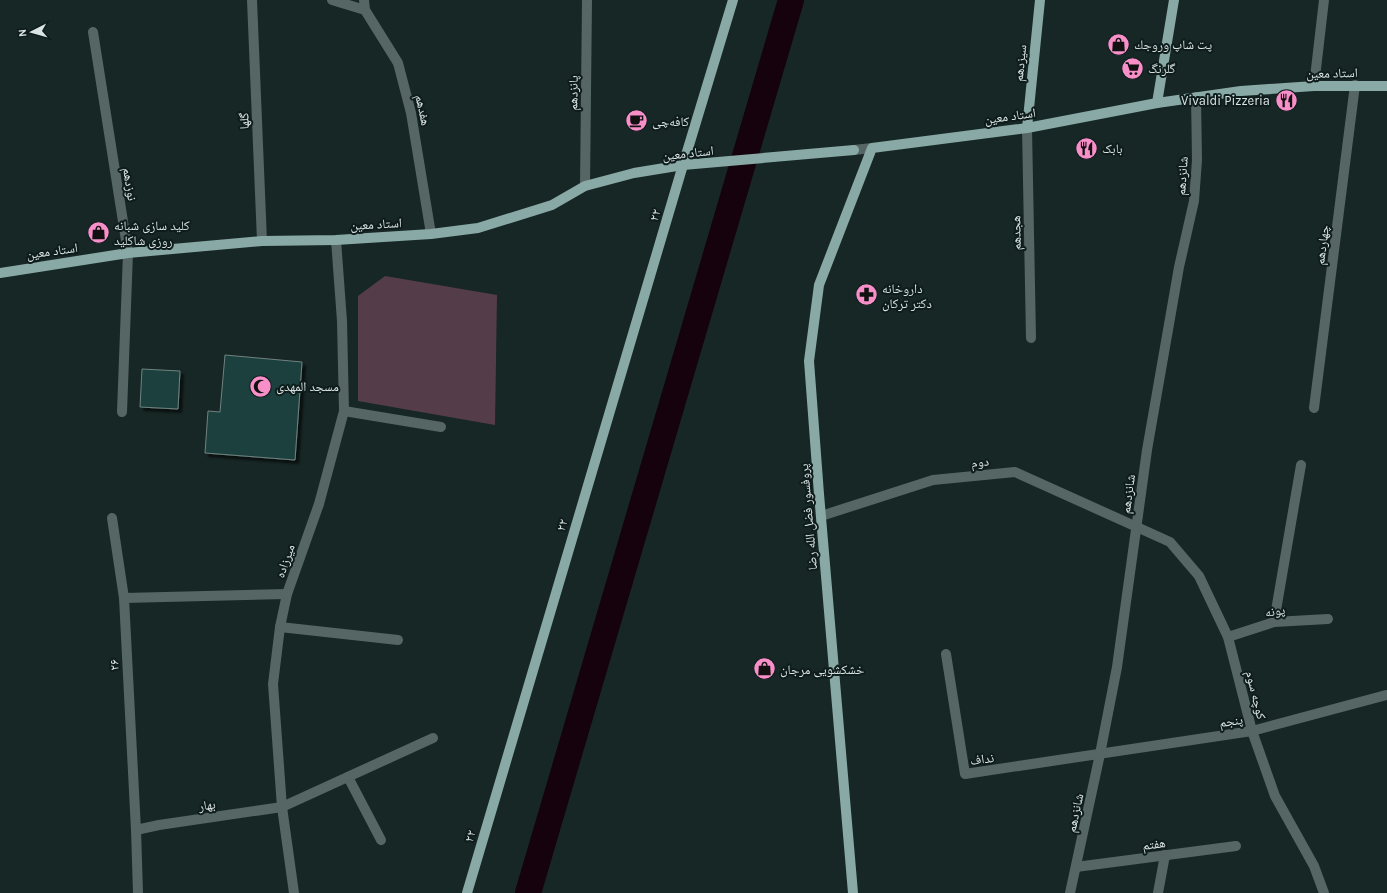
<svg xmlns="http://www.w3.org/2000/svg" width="1387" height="893" viewBox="0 0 1387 893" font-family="Karla,'Noto Naskh Arabic',sans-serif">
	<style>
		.green { fill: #543d49 }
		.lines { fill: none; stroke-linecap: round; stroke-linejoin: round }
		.canal { stroke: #15020d; stroke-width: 26 }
		.building { fill: #1b413d; stroke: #708280; filter: url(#shadow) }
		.minor { stroke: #566664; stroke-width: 10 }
		.major { stroke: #88a9a5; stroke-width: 10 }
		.labels { text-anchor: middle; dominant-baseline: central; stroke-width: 4; stroke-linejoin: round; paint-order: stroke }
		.poi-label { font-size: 13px; fill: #dae4e3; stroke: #0e1d1c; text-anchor: start }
		.street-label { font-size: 13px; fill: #dae4e3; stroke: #0e1d1c }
	</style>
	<defs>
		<filter id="shadow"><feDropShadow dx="3.5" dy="3.5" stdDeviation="1" flood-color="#0009"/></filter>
	</defs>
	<rect width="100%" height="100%" fill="#172725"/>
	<path class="green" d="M385,276L497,295L495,425L358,401V296Z"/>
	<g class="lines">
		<path class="canal" d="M528,893L791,0"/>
	</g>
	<g class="building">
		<path d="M225,355L302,362L295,460L205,453L208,411L220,412Z"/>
		<path d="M142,369L180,371L178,409L140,407Z"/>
	</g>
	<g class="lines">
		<g class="minor">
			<path d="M252,0L262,241"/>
			<path d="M332,0L365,10"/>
			<path d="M364,0L365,10L398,63L411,113L431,234"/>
			<path d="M93,32L128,253L122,412"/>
			<path d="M1314,86L1324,0"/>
			<path d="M1027,128L1031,338"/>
			<path d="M854,150L872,148"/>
			<path d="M585,186L587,0"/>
			<path d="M1314,408L1355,85"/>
			<path d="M344,411L441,427"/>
			<path d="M821,516L933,480L1015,472L1170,542L1199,576L1228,637L1252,731L1275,796L1314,866L1324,893"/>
			<path d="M112,518L124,598"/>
			<path d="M1274,622L1301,465"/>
			<path d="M280,627L398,640"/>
			<path d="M1228,637L1274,622L1328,619"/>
			<path d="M946,654L965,774L1252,731L1386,695"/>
			<path d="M348,777L381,840"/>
			<path d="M136,830L159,825L282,807L433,738"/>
			<path d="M1076,867L1236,846"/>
			<path d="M138,893L136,830L124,598L287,594"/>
			<path d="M294,893L282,807L273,684L280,627L287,594L319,504L344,411L342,321L336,240"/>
			<path d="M1070,893L1100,754L1117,667L1147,450L1179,267L1194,201L1197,160L1196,97"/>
			<path d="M1158,893L1165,855"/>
		</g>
		<g class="major">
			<path d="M1157,103L1174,0"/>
			<path d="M1027,128L1040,0"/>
			<path d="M0,273L128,253L262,241L336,240L431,234L478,228L552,205L585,186L634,173L683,165L854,150"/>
			<path d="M467,893L683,165L733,0"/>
			<path d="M853,893L819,494L809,361L819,285L872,148L1027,128L1157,103L1241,91L1314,86H1387"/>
		</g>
	</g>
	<defs>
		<symbol id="shop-disc" viewBox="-11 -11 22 22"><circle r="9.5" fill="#f98fc9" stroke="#0e1d1c"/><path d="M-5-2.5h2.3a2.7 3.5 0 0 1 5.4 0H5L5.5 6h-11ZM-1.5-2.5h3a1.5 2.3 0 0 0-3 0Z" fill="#111"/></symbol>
		<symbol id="supermarket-disc" viewBox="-11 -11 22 22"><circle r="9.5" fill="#f98fc9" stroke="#0e1d1c"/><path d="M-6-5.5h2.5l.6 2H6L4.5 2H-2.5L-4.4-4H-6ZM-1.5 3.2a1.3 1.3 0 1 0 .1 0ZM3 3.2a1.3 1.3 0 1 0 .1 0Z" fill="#111"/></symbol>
		<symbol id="restaurant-disc" viewBox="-11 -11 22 22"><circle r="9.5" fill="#f98fc9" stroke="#0e1d1c"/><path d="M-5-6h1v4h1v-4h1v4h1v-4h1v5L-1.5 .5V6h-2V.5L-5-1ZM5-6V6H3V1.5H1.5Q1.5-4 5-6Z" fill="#111"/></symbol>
		<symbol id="cafe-disc" viewBox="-11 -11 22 22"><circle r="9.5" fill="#f98fc9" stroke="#0e1d1c"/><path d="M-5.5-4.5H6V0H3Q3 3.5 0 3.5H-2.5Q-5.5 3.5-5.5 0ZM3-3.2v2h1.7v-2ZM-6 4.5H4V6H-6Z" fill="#111"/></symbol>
		<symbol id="pharmacy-disc" viewBox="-11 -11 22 22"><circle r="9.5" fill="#f98fc9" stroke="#0e1d1c"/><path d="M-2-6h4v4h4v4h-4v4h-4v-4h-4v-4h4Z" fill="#111"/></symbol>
		<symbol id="mosque-disc" viewBox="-11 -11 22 22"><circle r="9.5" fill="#f98fc9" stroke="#0e1d1c"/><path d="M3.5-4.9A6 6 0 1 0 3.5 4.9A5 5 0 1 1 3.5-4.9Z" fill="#111"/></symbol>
	</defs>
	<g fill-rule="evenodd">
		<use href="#shop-disc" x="1106" y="32" width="25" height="25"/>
		<use href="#supermarket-disc" x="1120" y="56" width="25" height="25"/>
		<use href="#restaurant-disc" x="1274" y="88" width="25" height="25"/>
		<use href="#cafe-disc" x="624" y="108" width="25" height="25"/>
		<use href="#restaurant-disc" x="1074" y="136" width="25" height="25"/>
		<use href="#shop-disc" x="86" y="220" width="25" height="25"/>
		<use href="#pharmacy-disc" x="854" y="282" width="25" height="25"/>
		<use href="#mosque-disc" x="248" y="374" width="25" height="25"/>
		<use href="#shop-disc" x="752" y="656" width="25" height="25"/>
	</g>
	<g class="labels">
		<g class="poi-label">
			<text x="1134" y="44">پت شاپ وروجك</text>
			<text x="1148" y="68">گلرنگ</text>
			<text x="1270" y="100" text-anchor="end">Vivaldi Pizzeria</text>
			<text x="652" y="121">کافه‌چی</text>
			<text x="1102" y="148">بابک</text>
			<text x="114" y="225">کلید سازی شبانه<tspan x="114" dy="15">روزی شاکلید</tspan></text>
			<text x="882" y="288">داروخانه<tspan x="882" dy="15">دکتر ترکان</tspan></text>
			<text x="276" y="386">مسجد المهدی</text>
			<text x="780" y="669">خشکشویی مرجان</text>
		</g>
		<g class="street-label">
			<text transform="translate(1020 63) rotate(-84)">سیزدهم</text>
			<text transform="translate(1332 73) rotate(-1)">استاد معین</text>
			<text transform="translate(573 93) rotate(-89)">پانزدهم</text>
			<text transform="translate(423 110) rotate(78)">هفدهم</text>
			<text transform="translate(1010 116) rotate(-8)">استاد معین</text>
			<text transform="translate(244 121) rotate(-92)">گلها</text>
			<text transform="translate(688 153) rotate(-6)">استاد معین</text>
			<text transform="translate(1182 176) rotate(-86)">شانزدهم</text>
			<text transform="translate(130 184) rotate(81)">نوزدهم</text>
			<text transform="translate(655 215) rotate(-73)">۲۲</text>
			<text transform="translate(376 224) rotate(-3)">استاد معین</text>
			<text transform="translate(1016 233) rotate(-91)">هجدهم</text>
			<text transform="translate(1322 245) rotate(-83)">چهاردهم</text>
			<text transform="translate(52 251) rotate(-8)">استاد معین</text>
			<text transform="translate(980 462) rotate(-6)">دوم</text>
			<text transform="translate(1128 494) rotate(-82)">شانزدهم</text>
			<text transform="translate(808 517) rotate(-95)">پروفسور فضل الله رضا</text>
			<text transform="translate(562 525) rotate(-73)">۲۲</text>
			<text transform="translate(285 561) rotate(-71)">میرزاده</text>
			<text transform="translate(1275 611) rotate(-9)">پونه</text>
			<text transform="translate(114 665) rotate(-93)">۲۶</text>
			<text transform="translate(1256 695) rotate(76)">کوچه سوم</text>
			<text transform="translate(1231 721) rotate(-9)">پنجم</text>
			<text transform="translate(982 759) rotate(-8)">نداف</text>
			<text transform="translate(207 805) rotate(-8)">بهار</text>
			<text transform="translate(1075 813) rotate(-78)">شانزدهم</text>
			<text transform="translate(470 836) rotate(-73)">۲۲</text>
			<text transform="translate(1154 844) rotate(-7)">هفتم</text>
		</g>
	</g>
	<g transform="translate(32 32) rotate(264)" stroke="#0e1d1c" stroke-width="3" paint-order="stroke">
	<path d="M0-3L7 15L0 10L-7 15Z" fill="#dae4e3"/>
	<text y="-6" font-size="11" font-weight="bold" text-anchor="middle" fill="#dae4e3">N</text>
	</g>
</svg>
